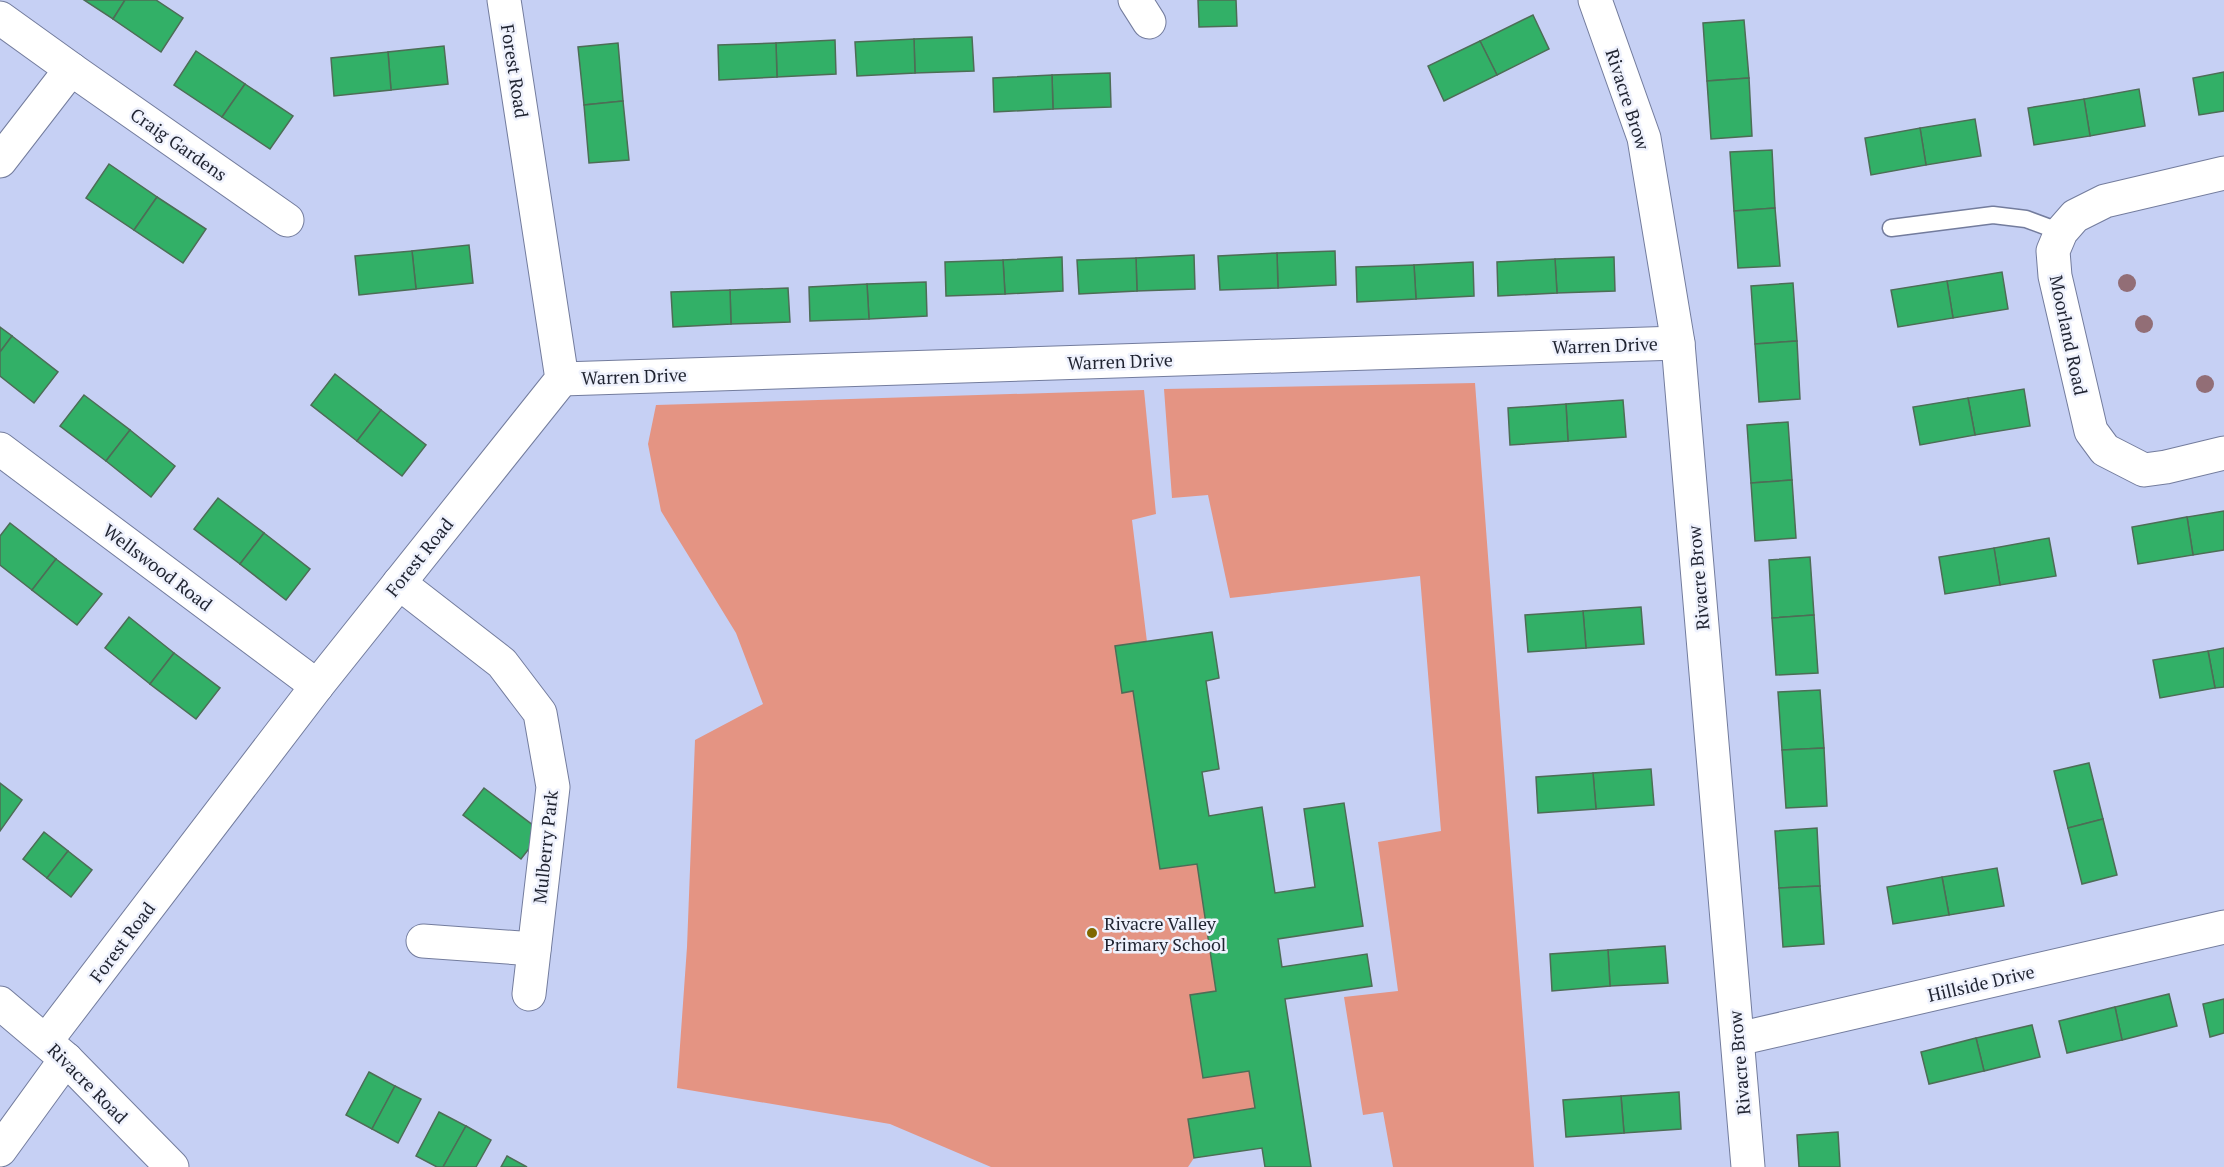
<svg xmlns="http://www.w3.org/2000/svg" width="2224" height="1167" viewBox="0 0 2224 1167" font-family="'PT Serif',serif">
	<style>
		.green { fill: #e49483 }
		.building { fill: #32b067; stroke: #4d6d56; stroke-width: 1.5 }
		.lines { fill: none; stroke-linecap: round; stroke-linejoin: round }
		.service-casing { stroke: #737c9d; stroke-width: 19 }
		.minor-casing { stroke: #737c9d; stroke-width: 35 }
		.secondary-casing { stroke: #737c9d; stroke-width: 35 }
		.service { stroke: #fff; stroke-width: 16 }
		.minor { stroke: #fff; stroke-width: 33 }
		.secondary { stroke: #fff; stroke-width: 33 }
		.tree { fill: #926e76 }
		.poi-dot { fill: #7f6800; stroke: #eff2fd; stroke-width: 2 }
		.labels { text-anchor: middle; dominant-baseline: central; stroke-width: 5; stroke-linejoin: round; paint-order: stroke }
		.street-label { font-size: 18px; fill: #1f2330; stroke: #eff2fd }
		.poi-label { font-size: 18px; fill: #1f2330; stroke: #eff2fd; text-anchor: start }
	</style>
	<rect width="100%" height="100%" fill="#c6d0f4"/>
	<g class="green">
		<path d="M1475,383L1534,1167H1393L1383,1112L1363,1115L1344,997L1398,991L1378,842L1441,831L1420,576L1230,598L1208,495L1172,498L1164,389Z"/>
		<path d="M1144,390L1156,514L1132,520L1147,642L1115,647L1122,692L1133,691L1160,869L1197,864L1216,991L1190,995L1203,1077L1249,1071L1255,1108L1188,1119L1194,1158L1188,1167H991L890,1124L677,1088L687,947L695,740L763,704L736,633L661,511L648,444L656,405Z"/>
	</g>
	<g class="building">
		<path d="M84,0H125L113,19Z"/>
		<path d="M125,0H156L183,18L161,52L113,19Z"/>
		<path d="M1198,0H1236L1237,26L1199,27Z"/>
		<path d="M1533,15L1549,49L1497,75L1480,41Z"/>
		<path d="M1744,20L1749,78L1707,81L1703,23Z"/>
		<path d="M972,37L974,71L915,73L914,39Z"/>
		<path d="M914,39L915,73L857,76L855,42Z"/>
		<path d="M835,40L836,74L777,77L776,43Z"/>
		<path d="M1480,41L1497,75L1444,101L1428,66Z"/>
		<path d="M618,43L623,101L584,105L578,47Z"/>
		<path d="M776,43L777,77L719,80L718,45Z"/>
		<path d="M444,46L448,84L391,90L388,52Z"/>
		<path d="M196,51L245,84L222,117L174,85Z"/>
		<path d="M388,52L391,90L334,96L331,58Z"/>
		<path d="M2224,72V111L2199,115L2193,78Z"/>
		<path d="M1110,73L1111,107L1053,109L1052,75Z"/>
		<path d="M1052,75L1053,109L994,112L993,78Z"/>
		<path d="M1749,78L1752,136L1711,139L1707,81Z"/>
		<path d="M245,84L293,116L270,149L222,117Z"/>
		<path d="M2139,89L2145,126L2090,136L2084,99Z"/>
		<path d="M2084,99L2090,136L2034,145L2028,108Z"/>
		<path d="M623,101L629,160L589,163L584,105Z"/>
		<path d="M1975,119L1981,156L1926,165L1920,128Z"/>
		<path d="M1920,128L1926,165L1871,175L1865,138Z"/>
		<path d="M1772,150L1775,208L1734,211L1730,152Z"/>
		<path d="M109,164L157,197L134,230L86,198Z"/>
		<path d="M157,197L206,229L183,263L134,230Z"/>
		<path d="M1775,208L1780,266L1738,268L1734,211Z"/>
		<path d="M469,245L473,283L416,289L412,251Z"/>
		<path d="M412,251L416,289L359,295L355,256Z"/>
		<path d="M1335,251L1336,285L1278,288L1277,253Z"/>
		<path d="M1277,253L1278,288L1220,290L1218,256Z"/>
		<path d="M1194,255L1195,289L1137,291L1136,258Z"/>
		<path d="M1062,257L1063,291L1005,294L1003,260Z"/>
		<path d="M1614,257L1615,291L1557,293L1555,259Z"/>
		<path d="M1136,258L1137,291L1079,294L1077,260Z"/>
		<path d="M1555,259L1557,293L1498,296L1497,262Z"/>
		<path d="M1003,260L1005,294L946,296L945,262Z"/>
		<path d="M1473,262L1474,296L1416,299L1414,265Z"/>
		<path d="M1414,265L1416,299L1357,302L1356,267Z"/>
		<path d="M2002,272L2008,309L1953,318L1947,281Z"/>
		<path d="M1947,281L1953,318L1898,327L1891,290Z"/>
		<path d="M926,282L927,316L869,319L867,284Z"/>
		<path d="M1793,283L1797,341L1755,344L1751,286Z"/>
		<path d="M867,284L869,319L810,321L809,287Z"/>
		<path d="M788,288L790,322L731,324L730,290Z"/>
		<path d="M730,290L731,324L673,327L671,292Z"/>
		<path d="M0,327L12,336L0,352Z"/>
		<path d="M12,336L58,372L34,403L0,376V352Z"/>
		<path d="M1797,341L1800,399L1759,402L1755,344Z"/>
		<path d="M335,374L381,410L357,441L311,405Z"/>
		<path d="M2024,389L2030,426L1975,435L1968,398Z"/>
		<path d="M84,395L130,430L106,461L60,426Z"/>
		<path d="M1968,398L1975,435L1920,445L1913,407Z"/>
		<path d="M1623,400L1626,437L1568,441L1566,404Z"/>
		<path d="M1566,404L1568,441L1510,445L1508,408Z"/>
		<path d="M381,410L426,445L402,476L357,441Z"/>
		<path d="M1788,422L1792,480L1751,483L1747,425Z"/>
		<path d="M130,430L175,466L151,497L106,461Z"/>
		<path d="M1792,480L1796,538L1755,541L1751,483Z"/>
		<path d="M218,498L264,533L240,564L194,529Z"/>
		<path d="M2224,511V550L2193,555L2187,517Z"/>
		<path d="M2187,517L2193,555L2138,564L2132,527Z"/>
		<path d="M10,523L56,559L32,590L0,565V536Z"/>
		<path d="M264,533L310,569L286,600L240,564Z"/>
		<path d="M2049,538L2056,576L2000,585L1994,548Z"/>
		<path d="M1994,548L2000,585L1945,594L1939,557Z"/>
		<path d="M1810,557L1814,615L1772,618L1769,560Z"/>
		<path d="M56,559L102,594L77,625L32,590Z"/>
		<path d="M1641,607L1644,644L1586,648L1583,611Z"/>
		<path d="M1583,611L1586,648L1528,652L1525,615Z"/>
		<path d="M1814,615L1818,673L1776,675L1772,618Z"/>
		<path d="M129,617L174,653L150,684L105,648Z"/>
		<path d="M1212,632L1219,678L1206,681L1219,769L1202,772L1209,816L1262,807L1275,893L1315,887L1304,809L1344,803L1363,926L1278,939L1282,967L1367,954L1372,986L1285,999L1311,1167H1265L1262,1148L1194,1158L1188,1119L1255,1108L1249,1071L1203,1078L1190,995L1216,991L1197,864L1160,869L1133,691L1122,693L1115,646Z"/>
		<path d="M2224,648V687L2215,688L2208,651Z"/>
		<path d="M2208,651L2215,688L2160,698L2153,660Z"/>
		<path d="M174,653L220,688L196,719L150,684Z"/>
		<path d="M1820,690L1824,748L1782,750L1778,692Z"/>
		<path d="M1824,748L1827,806L1786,808L1782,750Z"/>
		<path d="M2089,763L2103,819L2068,828L2054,771Z"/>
		<path d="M1651,769L1654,805L1596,809L1593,773Z"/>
		<path d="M1593,773L1596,809L1538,813L1536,777Z"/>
		<path d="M0,783L22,800L0,831Z"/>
		<path d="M484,788L542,832L521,859L463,815Z"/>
		<path d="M2103,819L2117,875L2082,884L2068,828Z"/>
		<path d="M1817,828L1820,886L1779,888L1775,831Z"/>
		<path d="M44,832L68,851L47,878L23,859Z"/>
		<path d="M68,851L92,870L71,897L47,878Z"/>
		<path d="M1997,868L2004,906L1949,915L1942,877Z"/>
		<path d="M1942,877L1949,915L1893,924L1887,887Z"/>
		<path d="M1820,886L1824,944L1783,947L1779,888Z"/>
		<path d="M1665,946L1668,983L1610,986L1608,950Z"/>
		<path d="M1608,950L1610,986L1552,991L1550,954Z"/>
		<path d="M2169,994L2177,1026L2122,1040L2115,1007Z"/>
		<path d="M2224,999V1033L2210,1037L2203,1004Z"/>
		<path d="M2115,1007L2122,1040L2067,1053L2059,1021Z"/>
		<path d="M2032,1025L2040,1057L1984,1071L1976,1038Z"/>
		<path d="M1976,1038L1984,1071L1929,1084L1921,1052Z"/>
		<path d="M369,1072L395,1086L372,1129L346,1115Z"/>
		<path d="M395,1086L421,1099L398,1143L372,1129Z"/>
		<path d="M1679,1092L1681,1129L1624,1133L1621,1096Z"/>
		<path d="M1621,1096L1624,1133L1566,1137L1563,1100Z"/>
		<path d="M439,1112L466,1126L443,1167H437L416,1156Z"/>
		<path d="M466,1126L491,1140L476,1167H443Z"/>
		<path d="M1838,1132L1840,1167H1799L1797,1135Z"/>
		<path d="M507,1156L527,1167H501Z"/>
	</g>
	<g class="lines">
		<defs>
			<path id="service" d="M1891,228L1993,215L2026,219L2061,232"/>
			<g id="minor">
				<path d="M1135,0L1149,22"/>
				<path d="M1595,0L1644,138L1678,343L1748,1167"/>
				<path d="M0,18L71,69"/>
				<path d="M0,161L71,69L287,220"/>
				<path d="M2224,173L2105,201L2075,216L2061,232L2053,251L2055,276L2091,431L2105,450L2144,470L2166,467L2224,453"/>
				<path d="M562,379L1678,343"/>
				<path d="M0,449L317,686"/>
				<path d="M399,583L502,663L540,713L553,787L529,994"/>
				<path d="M423,941L534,949"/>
				<path d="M1738,1039L2224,927"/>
				<path d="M46,1041L317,686L562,379L504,0"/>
				<path d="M0,1150L66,1059"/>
			</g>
			<path id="secondary" d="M0,1003L66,1059L172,1167"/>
		</defs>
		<use href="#service" class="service-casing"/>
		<use href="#minor" class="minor-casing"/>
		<use href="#secondary" class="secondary-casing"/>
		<use href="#service" class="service"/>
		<use href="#minor" class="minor"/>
		<use href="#secondary" class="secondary"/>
	</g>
	<g class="tree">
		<circle cx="2127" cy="283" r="9"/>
		<circle cx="2144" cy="324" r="9"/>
		<circle cx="2205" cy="384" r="9"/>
	</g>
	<circle class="poi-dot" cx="1092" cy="933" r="6"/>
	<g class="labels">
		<g class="street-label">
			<text transform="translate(515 71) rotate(81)">Forest Road</text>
			<text transform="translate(1628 99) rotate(72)">Rivacre Brow</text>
			<text transform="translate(179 144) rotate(35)">Craig Gardens</text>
			<text transform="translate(2069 335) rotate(78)">Moorland Road</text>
			<text transform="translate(1605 345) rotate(-2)">Warren Drive</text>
			<text transform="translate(1120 361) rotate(-2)">Warren Drive</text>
			<text transform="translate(634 376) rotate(-2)">Warren Drive</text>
			<text transform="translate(419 557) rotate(-51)">Forest Road</text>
			<text transform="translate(158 567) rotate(37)">Wellswood Road</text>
			<text transform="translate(1698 578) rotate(-95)">Rivacre Brow</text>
			<text transform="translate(545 847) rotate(-84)">Mulberry Park</text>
			<text transform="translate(122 942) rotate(-53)">Forest Road</text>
			<text transform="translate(1981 983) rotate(-13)">Hillside Drive</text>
			<text transform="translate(1739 1063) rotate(-95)">Rivacre Brow</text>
			<text transform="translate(88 1083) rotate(45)">Rivacre Road</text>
		</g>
		<g class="poi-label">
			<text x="1104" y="923">Rivacre Valley<tspan x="1104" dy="21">Primary School</tspan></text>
		</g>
	</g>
</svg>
